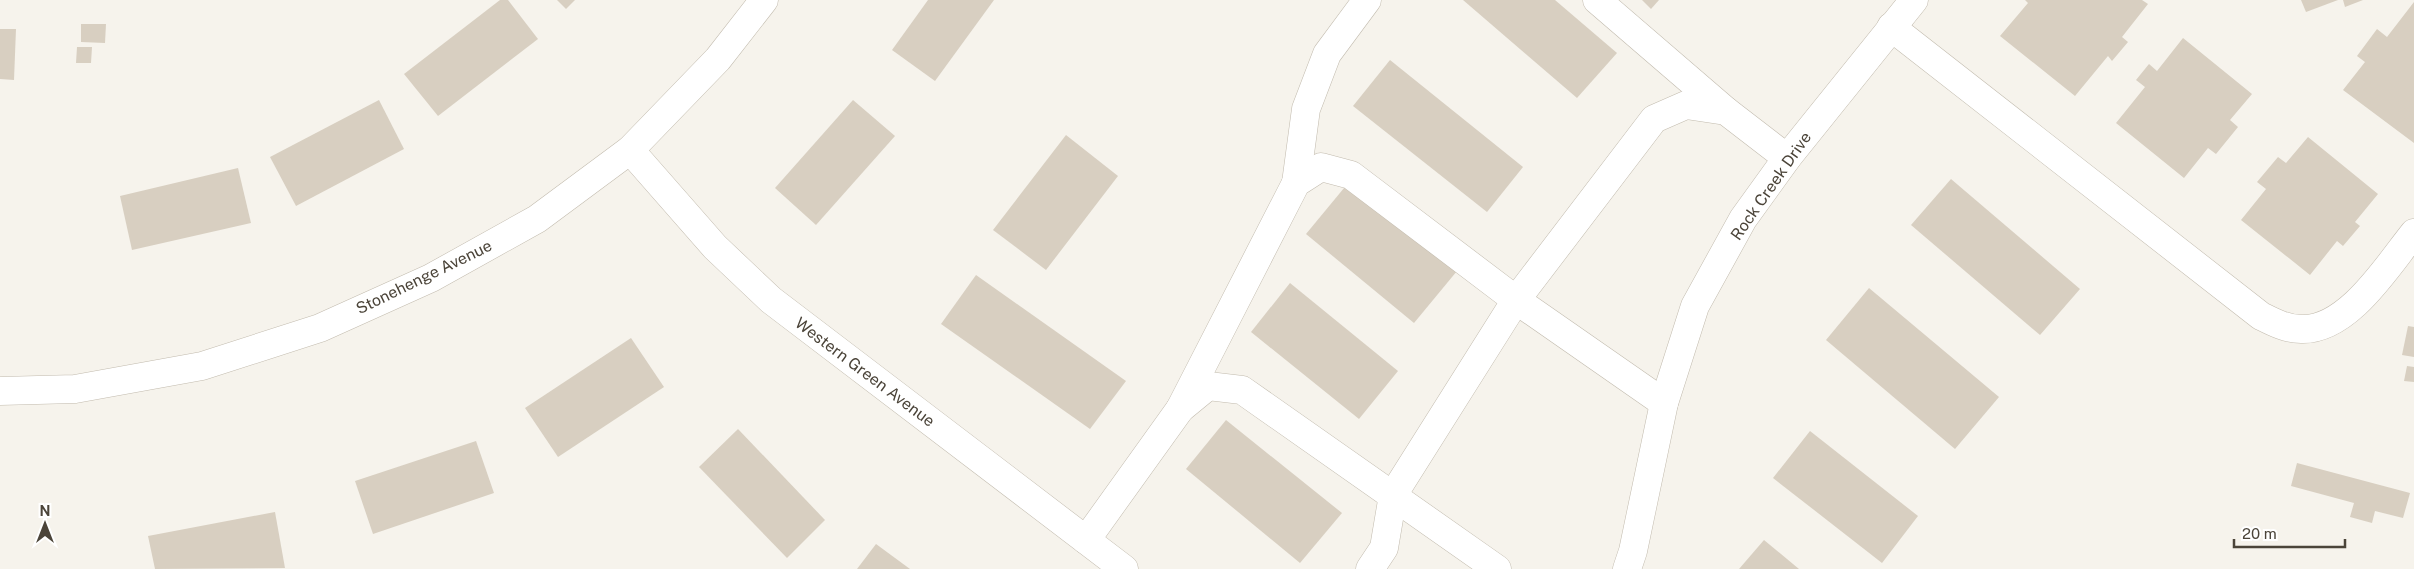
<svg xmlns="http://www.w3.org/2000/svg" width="2414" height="569" viewBox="0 0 2414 569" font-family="'Public Sans',sans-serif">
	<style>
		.building { fill: #d8cfc1 }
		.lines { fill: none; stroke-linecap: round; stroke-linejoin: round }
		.minor-casing { stroke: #c2bbae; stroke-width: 29 }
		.minor { stroke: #fff; stroke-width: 28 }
		.labels { text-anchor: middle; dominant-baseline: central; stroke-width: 4; stroke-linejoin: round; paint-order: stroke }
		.street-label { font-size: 16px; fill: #4b4439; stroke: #fff }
	</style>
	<rect width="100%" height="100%" fill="#f6f3ec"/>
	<g class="building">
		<path d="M500,0H508L538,39L438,116L404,74Z"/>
		<path d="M557,0H575L566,9Z"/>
		<path d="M928,0H994L935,81L892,50Z"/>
		<path d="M1463,0H1555L1617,53L1577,98Z"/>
		<path d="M1642,0H1659L1651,9Z"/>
		<path d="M2025,0H2142L2148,4L2122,37L2128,42L2112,61L2108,56L2075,96L2000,36L2028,3Z"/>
		<path d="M2301,0H2338L2306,12Z"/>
		<path d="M2343,0H2363L2345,7Z"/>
		<path d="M2414,2V143L2343,90L2365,62L2357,56L2377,29L2387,37Z"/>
		<path d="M81,24H106L105,43L81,42Z"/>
		<path d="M0,29H16L14,80L0,79Z"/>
		<path d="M2183,38L2252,94L2230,120L2238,127L2216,154L2208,148L2184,178L2116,123L2145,87L2136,80L2149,64L2157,71Z"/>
		<path d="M77,47H92L91,63H76Z"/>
		<path d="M1390,60L1523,167L1487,212L1353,106Z"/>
		<path d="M379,100L404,149L296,206L270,157Z"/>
		<path d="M853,100L895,136L816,225L775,188Z"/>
		<path d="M1066,135L1118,176L1046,270L993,230Z"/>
		<path d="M2308,137L2378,194L2355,222L2360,226L2343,246L2337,241L2310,275L2241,220L2266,189L2257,182L2278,157L2286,163Z"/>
		<path d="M238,168L251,223L132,250L120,196Z"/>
		<path d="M1951,179L2080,289L2040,335L1911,225Z"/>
		<path d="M1349,182L1457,271L1414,323L1306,234Z"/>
		<path d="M976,275L1126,381L1090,429L941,324Z"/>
		<path d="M1290,283L1398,371L1359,419L1251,332Z"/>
		<path d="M1869,288L1999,397L1955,449L1826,340Z"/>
		<path d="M2408,326L2414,327V357L2402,355Z"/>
		<path d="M631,338L664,387L558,457L525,408Z"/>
		<path d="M2407,366L2414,367V382L2404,381Z"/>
		<path d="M1226,420L1342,513L1300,563L1186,469Z"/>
		<path d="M738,429L825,520L787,558L699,467Z"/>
		<path d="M1810,431L1918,516L1882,563L1773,478Z"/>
		<path d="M476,441L494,493L373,534L355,481Z"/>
		<path d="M2297,463L2410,493L2403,518L2375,511L2372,523L2350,517L2354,503L2291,486Z"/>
		<path d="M275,512L285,568L155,569L148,536Z"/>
		<path d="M1764,540L1799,569H1739Z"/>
		<path d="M876,544L910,569H857Z"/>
	</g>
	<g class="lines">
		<defs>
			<g id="minor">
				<path d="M1597,0L1726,111"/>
				<path d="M1891,27L2261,316C2273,322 2286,329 2301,329C2348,331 2388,265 2414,233"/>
				<path d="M630,150L715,247L771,300L1124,569"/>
				<path d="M1296,183L1306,109L1327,54L1367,0"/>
				<path d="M0,391L75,389L202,366L320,328L431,278L537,219L630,150L718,59L764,0"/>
				<path d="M1180,409L1296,183L1321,167L1351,175L1516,300L1664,403"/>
				<path d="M1086,540L1180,409L1208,386L1242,390L1497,569"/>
				<path d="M1370,569L1384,548L1393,495L1516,300L1654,119L1686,105L1726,111L1787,158"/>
				<path d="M1627,569L1633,551L1664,403L1695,306L1743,219L1787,158L1914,0"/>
			</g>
		</defs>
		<use href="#minor" class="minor-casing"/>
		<use href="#minor" class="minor"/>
	</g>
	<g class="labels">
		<g class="street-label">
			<text transform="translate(1771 186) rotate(-55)">Rock Creek Drive</text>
			<text transform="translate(424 277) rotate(-26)">Stonehenge Avenue</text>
			<text transform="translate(865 372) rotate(37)">Western Green Avenue</text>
		</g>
	</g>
	<g transform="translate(45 524)" stroke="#ffffff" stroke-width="4" paint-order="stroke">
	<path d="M0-4L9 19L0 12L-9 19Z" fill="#4b4439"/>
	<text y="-8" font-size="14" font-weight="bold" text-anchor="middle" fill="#4b4439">N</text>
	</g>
	<path d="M2234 539v8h111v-8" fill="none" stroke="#4b4439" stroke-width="2.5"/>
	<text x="2242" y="539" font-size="15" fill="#4b4439" stroke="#ffffff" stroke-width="4" paint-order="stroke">20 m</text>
</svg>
